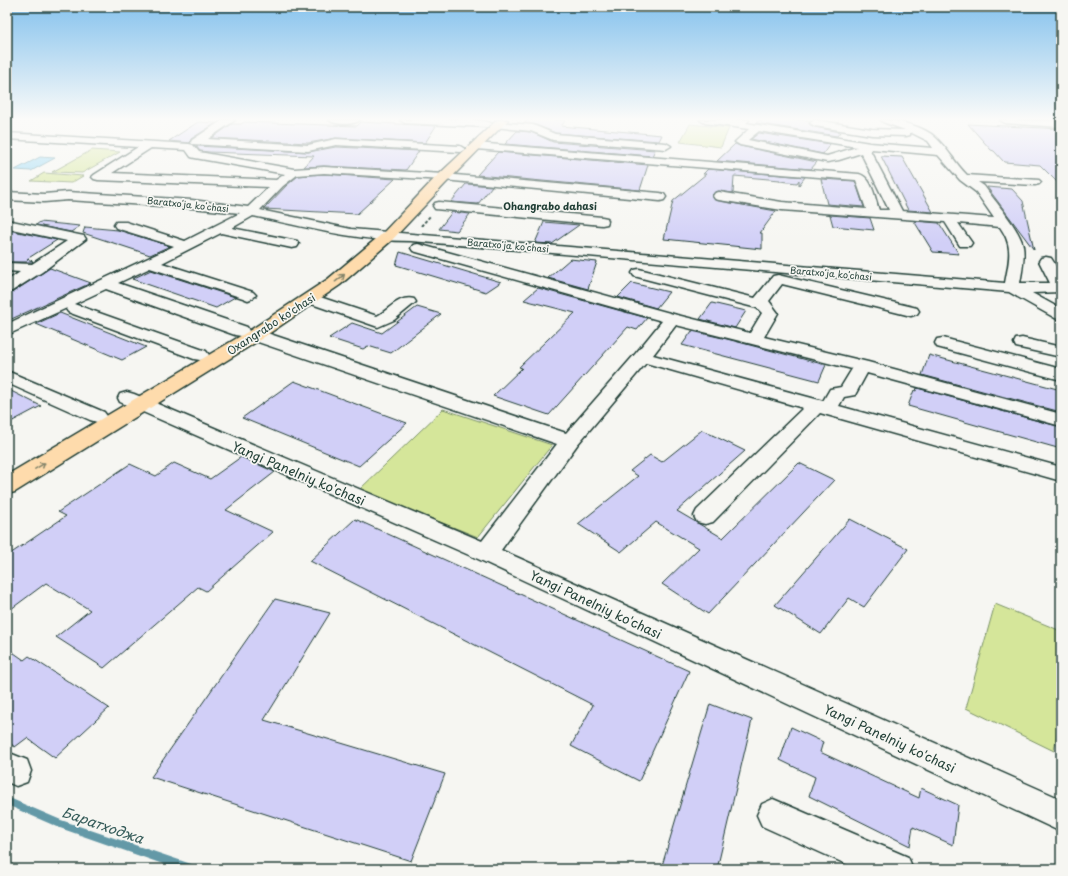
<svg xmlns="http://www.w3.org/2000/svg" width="1068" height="876" viewBox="0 0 1068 876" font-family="'Playpen Sans',sans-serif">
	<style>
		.green { fill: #d5e69a; stroke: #7a9267 }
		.water { fill: #92d6f4; stroke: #6499a7 }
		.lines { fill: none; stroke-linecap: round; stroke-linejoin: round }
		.stream { fill: #6499a7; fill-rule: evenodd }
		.building { fill: #d1cff7; stroke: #1f3d34 }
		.minor-casing { stroke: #1f3d34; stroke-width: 3 }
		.major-casing { stroke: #1f3d34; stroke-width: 3 }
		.path { stroke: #1f3d34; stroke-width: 2; stroke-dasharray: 3 2; stroke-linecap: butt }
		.minor { fill: #f6f6f2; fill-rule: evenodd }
		.major { fill: #fedbac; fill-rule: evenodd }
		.oneway { stroke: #83846a }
		.labels { text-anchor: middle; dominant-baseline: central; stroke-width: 3.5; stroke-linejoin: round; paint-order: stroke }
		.far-street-label { font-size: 9px; fill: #1f3d34; stroke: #f6f6f2 }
		.far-neighbourhood-label { font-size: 10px; font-weight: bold; fill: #1f3d34; stroke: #f6f6f2 }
		.street-label { font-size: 11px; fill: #1f3d34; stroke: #f6f6f2 }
		.near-street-label { font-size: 13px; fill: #1f3d34; stroke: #f6f6f2 }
		.near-water-label { font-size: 14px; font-style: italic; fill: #365c5a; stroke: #f6f6f2 }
	</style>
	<rect width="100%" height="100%" fill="#f6f6f2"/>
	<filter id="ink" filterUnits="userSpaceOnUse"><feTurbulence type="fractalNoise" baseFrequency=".025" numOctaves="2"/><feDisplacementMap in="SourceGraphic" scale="8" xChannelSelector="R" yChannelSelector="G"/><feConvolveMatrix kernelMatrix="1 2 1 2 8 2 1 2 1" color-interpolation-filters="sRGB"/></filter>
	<g filter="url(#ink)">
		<g class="green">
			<path d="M690,124L729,128L721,147L680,142Z"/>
			<path d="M92,150L120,152L82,173L52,172Z"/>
			<path d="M44,173L83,176L71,183L31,181Z"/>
			<path d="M443,409L552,445L478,537L359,490Z"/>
			<path d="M995,604L1061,631V711L1054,751L966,708Z"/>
		</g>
		<path class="water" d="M40,157L55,158L31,171L15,170Z"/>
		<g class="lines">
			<path class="stream" d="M7,797L61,820L191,864L194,866L196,869H177L60,828L7,805Z"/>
		</g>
		<g class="building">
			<path d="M527,120H566L561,126L662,135L659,141L555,133L534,124L525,123Z"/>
			<path d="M760,120H812L809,124L814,127L840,132L837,136L756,123Z"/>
			<path d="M198,122L216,123L191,139L190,143L169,141Z"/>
			<path d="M244,122L357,126L361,122L436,126L425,143L336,138L308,143L212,138L232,124H241Z"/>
			<path d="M968,124L1061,129V186L1040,165L1004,162L994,151L991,150Z"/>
			<path d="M517,131L531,132L553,142L655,150L652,156L505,144Z"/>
			<path d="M759,133L830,144L823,154L751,139Z"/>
			<path d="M735,144L740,146L817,162L811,169L717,161Z"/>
			<path d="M196,146L308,152L336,147L419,151L406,170L324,166L304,167L314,156L209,152L200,151Z"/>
			<path d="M498,152L648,165L640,190L477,175Z"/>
			<path d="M881,156L902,157L933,212L908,210Z"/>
			<path d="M708,169L805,177L799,185V180L797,183L780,181V180L734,176L733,193L719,191L715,192L712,195L715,200L776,211L760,233H762V249L664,239L673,201L706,174H703Z"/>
			<path d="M324,174L395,179L357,214L264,209L287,185L298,176Z"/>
			<path d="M821,179L855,181L864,207L827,204Z"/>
			<path d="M466,184L492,186L478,204L451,202Z"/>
			<path d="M987,187L1012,189L1023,201L1034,250Z"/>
			<path d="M452,212L470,214L457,231L439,229Z"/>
			<path d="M830,215L870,218L874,230L833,226Z"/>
			<path d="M914,221L939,223L959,254L933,252Z"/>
			<path d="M40,222L80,226L71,232L36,225Z"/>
			<path d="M544,222L579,225L552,244L535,243Z"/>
			<path d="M85,227L118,230L170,246L150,255L83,233Z"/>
			<path d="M7,230L13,231L57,240L27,259L33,261L32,262H7Z"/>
			<path d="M400,252L501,282L486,292L396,265Z"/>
			<path d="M570,259L597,262L588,289L548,278Z"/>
			<path d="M50,268L91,283L7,321V294L13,292Z"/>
			<path d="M151,270L235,297L216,308L132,279Z"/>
			<path d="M632,283L669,292L656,308L618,297Z"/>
			<path d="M538,288L647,318L637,330L628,327L549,415L493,396L522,368L519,367L575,313L524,300Z"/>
			<path d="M712,303L746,311L735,328L700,319Z"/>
			<path d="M417,307L441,314L391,353L368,346L363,349L329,338L352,323L382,333Z"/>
			<path d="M60,313L146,347L122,360L36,324Z"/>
			<path d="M692,331L727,339L826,365L819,381L682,345Z"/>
			<path d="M929,355L1061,390V412L922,375Z"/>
			<path d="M294,381L407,423L359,466L242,418Z"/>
			<path d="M917,388L1061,427V449L908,406L914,390L916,391Z"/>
			<path d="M7,389L41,406L7,424Z"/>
			<path d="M702,430L745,451L677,511L723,538L799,463L834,480L708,614L662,584L699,548L656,522L621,552L578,524L638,476L630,471L650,455L662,462Z"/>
			<path d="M241,457L275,472L226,510L273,532L206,591L198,587L104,668L56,637L90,610L46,583L7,612V556L66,516L58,512L130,464L156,476L174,463L210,479Z"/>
			<path d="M355,519L689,671L639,781L571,746L593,705L310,561Z"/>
			<path d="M850,519L908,549L864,607L849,598L821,634L775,605Z"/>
			<path d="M275,599L330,613L264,720L445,774L411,861L151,777Z"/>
			<path d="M7,648L24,660L29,656L109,708L55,758L27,738L15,747L7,741Z"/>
			<path d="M710,704L752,720L717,869H661Z"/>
			<path d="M791,727L823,742L820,752L919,798L921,788L958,805L953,845L913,827L910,846L809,796L815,777L780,760Z"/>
		</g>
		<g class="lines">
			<defs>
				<g id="minor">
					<path d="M223,120H235L208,139L308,145L336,139L460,146L465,149L460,152L336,145L308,151L192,144L191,142L192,140Z"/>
					<path d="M329,120H360C354,125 335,125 329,120Z"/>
					<path d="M400,120C414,120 486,117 492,124L487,127L405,123Z"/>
					<path d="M700,120H749L746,123L870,143L933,148L928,141L910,132V135L906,136L872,135L815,126L810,123L815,120L872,129L905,130L883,122L881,120C897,120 924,126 936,138C948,149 955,163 967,175L1039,180L1041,182L1039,184L1035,185L978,182L984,186C994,200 1021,231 1023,246C1025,259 1022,271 1020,283H1050L1039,261L1041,258L1046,257L1051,258C1060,271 1061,277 1061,292L1032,293L1061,309V320L1055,318L1009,292L411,241C357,241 305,227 253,216L232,228L297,241L299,244L297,247L292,248L221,233L162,263L253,292L256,295L253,298L248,300L243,298L150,268L118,283L247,327L249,331L247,335L241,336L235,335L106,289L74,304L206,351L209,355L206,359L200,360L194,359L68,312L66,309L67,308L7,335V324L174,246L116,228L114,225L116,222H126L185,241L240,213L192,208L68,200L44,202L7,200V192L44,194L68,192L192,200L248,207L269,187L98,180L94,179L92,177L94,175L138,147L7,139V133L189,144L193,145L199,152L294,169L324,167L444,174L660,193L664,194L666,197L664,200L660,201L444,180L324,173L297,175L283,186L260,210L351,229L1005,283C1009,260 1014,247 1000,227L958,223L972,243L970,246H960L945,222L782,210L719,200L715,199L713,196L715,193L719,192L782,202L866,209L856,180L476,149L471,146L476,143L859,174C872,177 875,198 879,210H889L861,153L839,160L827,162L740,145L735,142L749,129L705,123ZM759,131L857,147L827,156L748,140ZM151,148L186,150L191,157L195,158L285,174L276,180L112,173ZM872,149L938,155L960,180L976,192L994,218L902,211L870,150Z"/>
					<path d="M1000,120L1061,121V127L1005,123Z"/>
					<path d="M498,122L533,125L555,134L666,143L671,146L666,149L553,140L531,131L495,127L493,125L495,123Z"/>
					<path d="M439,202L602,217L607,218L608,221L607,224L602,225L435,209L433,206L435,203Z"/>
					<path d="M7,220L79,235L84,236L86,239L42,272L12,291L7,293V281L20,272L7,271V263L32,264L67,241L7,228Z"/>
					<path d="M418,244L677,315L750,333L762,313L757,308L634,276L632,273L634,270L639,269L755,298L773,276L778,275L917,308L919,311L917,314L911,316L782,284L769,301L778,313L764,337L868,362L1061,414V426L867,373L855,395L844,397L839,406L1061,467V481L820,413L713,522L705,524L697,522L694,516L697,510L803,408L646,363L577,445L501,550L1061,799V832L478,559L120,402L118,398L120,394L127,392L134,394L482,541L557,444L249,339L247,335L249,331L255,330L261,331L566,433L636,353L662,321L413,251L411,248L413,245ZM676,325L852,369L841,387L830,389L823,401L653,355Z"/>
					<path d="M311,294L377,316C389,310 399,295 414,299L416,302L394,320L378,327L306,302L303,299L306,296Z"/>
					<path d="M943,338L1061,369V380L937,347L935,343L937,339Z"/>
					<path d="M1022,338L1061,347V357L1016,347L1014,343L1016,339Z"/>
					<path d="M7,371L104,412L107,416L104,420L97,422L90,420L7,383Z"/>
					<path d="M7,752L27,760L31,771L27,782L16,786L7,782Z"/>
					<path d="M773,799L908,857L913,869H857L762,826L757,815L762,804Z"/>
				</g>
				<path id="major" d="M497,120H508L445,184L392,240L340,285L261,339L15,492L7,494V475L249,331L328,279L382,234L435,178Z"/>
			</defs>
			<use href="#minor" class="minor-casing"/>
			<use href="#major" class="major-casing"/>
			<path class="path" d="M421,226L431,215"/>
			<use href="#minor" class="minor"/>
			<use href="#major" class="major"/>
		</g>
		<defs><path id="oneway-shaft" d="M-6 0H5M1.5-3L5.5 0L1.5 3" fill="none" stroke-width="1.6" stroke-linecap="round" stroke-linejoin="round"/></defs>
		<g class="oneway">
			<use href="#oneway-shaft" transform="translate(340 278) rotate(-39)"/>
			<use href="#oneway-shaft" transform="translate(40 466) rotate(-31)"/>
		</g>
	</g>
	<linearGradient id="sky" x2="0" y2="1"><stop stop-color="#85c2ed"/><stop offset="0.49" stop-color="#fbfbf9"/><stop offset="1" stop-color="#fbfbf9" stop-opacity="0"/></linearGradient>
	<rect width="1068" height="243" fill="url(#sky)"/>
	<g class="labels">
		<g class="far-street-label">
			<text transform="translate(188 204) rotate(6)">Baratxoʻja koʻchasi</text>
			<text transform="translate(508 245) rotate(5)">Baratxoʻja koʻchasi</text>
			<text transform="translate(831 273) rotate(5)">Baratxoʻja koʻchasi</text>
		</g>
		<g class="far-neighbourhood-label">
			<text x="550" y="205">Ohangrabo dahasi</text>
		</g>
		<g class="street-label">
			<text transform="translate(271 324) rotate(-33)">Oxangrabo ko'chasi</text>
		</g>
		<g class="near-street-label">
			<text transform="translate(299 473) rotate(23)">Yangi Panelniy ko'chasi</text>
			<text transform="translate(596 604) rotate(25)">Yangi Panelniy ko'chasi</text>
			<text transform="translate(890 738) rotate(25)">Yangi Panelniy ko'chasi</text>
		</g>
		<g class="near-water-label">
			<text transform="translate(103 825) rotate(19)">Баратходжа</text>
		</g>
	</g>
	<rect width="1068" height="876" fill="none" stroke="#f6f6f2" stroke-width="24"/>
	<rect x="12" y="12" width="1044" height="852" fill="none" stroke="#1f3d34" stroke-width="1.5" filter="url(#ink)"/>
</svg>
